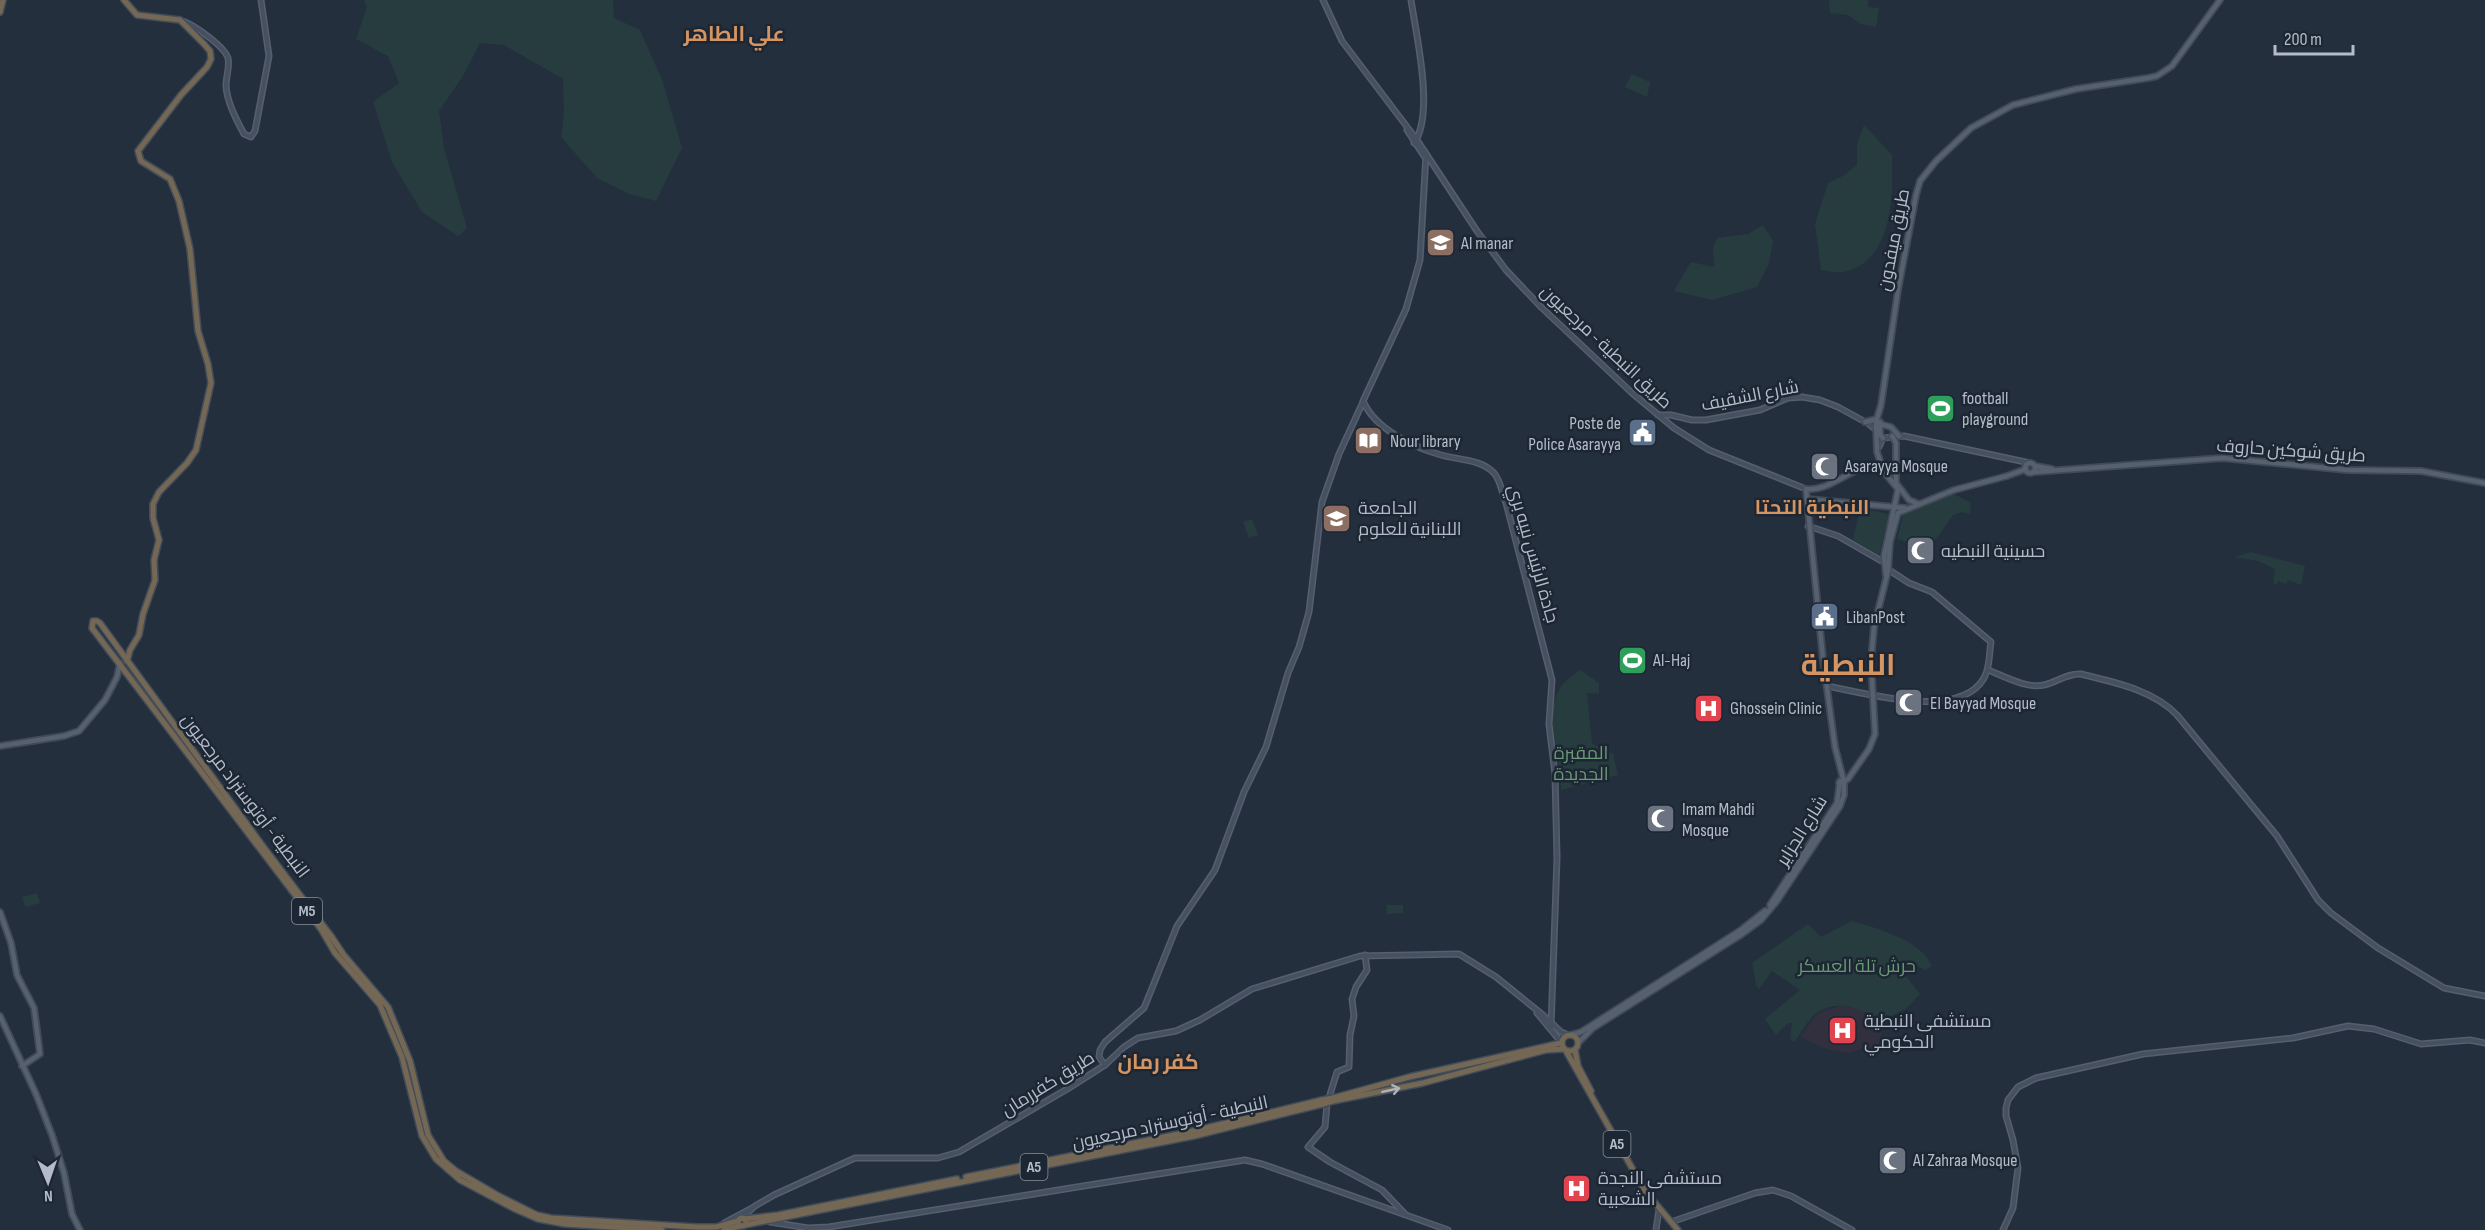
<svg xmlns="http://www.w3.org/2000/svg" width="2485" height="1230" viewBox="0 0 2485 1230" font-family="'Sofia Sans Condensed',Cairo,sans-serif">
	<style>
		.medical { fill: #32303f }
		.green { fill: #263c3f }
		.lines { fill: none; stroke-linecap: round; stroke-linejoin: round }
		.secondary-casing { stroke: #565f6c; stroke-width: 7 }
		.primary-casing { stroke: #414a57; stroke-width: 8 }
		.highway-casing { stroke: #434c59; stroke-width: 8 }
		.secondary { stroke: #465061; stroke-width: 4 }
		.primary { stroke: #56606e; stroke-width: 4.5 }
		.highway { stroke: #746855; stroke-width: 5 }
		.highway-bridge-casing { stroke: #434c59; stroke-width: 8; stroke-linecap: butt }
		.highway-bridge { stroke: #746855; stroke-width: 5 }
		.oneway { stroke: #aeb4bd }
		.labels { text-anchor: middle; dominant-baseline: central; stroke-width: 5; stroke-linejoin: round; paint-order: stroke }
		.shield { fill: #1d2633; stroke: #878f9c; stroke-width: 1.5 }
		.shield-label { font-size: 16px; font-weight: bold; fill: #b4bcc9 }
		.street-label { font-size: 18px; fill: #b4bcc9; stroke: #1d2633 }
		.poi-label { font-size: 18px; fill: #b4bcc9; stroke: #1d2633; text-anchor: start }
		.park-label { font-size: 18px; fill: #6b9a76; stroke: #1d2633 }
		.neighbourhood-label { font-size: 20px; font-weight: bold; fill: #d59563; stroke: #1d2633 }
		.quarter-label { font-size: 21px; font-weight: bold; fill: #d59563; stroke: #1d2633 }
		.town-label { font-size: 30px; font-weight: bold; fill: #d59563; stroke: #1d2633 }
	</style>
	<rect width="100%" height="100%" fill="#242f3e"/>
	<path class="medical" d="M1840,1006L1856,1008L1876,1019L1883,1026L1877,1052L1863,1048L1849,1053L1835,1051L1816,1045L1801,1036L1818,1013Z"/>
	<g class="green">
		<path d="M364,0H613L614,18L640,30L663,82L682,148L656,201L629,194L597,178L561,137L564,113L563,79L504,45L480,43L463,76L439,111L444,148L467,228L458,236L422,212L392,162L373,102L399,83L388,56L356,39L367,7Z"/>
		<path d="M1829,0H1868V7L1879,8L1876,27L1861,24L1848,15L1830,13Z"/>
		<path d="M1632,74L1650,82L1647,97L1625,87Z"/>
		<path d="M1864,125L1892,155C1893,196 1894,260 1844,272C1837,273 1828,271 1821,270L1815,224L1828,183L1843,176L1857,165V144Z"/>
		<path d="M1763,225L1773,241L1769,263L1757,287L1712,300L1674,291L1691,262L1714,267L1713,248L1717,238L1748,234Z"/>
		<path d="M1936,400H1945L1946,416H1938Z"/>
		<path d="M1954,494L1971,503L1970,514L1962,512L1953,515C1932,544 1935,551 1897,539L1903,515Z"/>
		<path d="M1860,508L1889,514L1879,556L1853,540Z"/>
		<path d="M1252,519L1258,535L1249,538L1243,522Z"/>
		<path d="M2251,552L2305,566L2301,585L2288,580L2286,584L2278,581L2277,585L2273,583L2275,569L2258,561L2234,557Z"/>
		<path d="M1625,649L1645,666L1640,671L1620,654Z"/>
		<path d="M1580,670L1599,683V694L1587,693L1592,744L1613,754L1618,775L1561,790C1562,757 1540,716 1562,685C1567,679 1575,674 1580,670Z"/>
		<path d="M37,893L40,903L25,907L22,897Z"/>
		<path d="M1386,905H1403V913L1387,914Z"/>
		<path d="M1852,921C1878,929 1920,939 1932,966L1925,970L1907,960L1902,971L1920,994L1907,1008L1882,1021C1862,1010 1840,998 1818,1012C1809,1017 1801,1034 1794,1042L1790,1039L1792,1023H1788L1776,1035L1765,1019L1800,990L1772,971L1759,989L1756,985L1752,963L1808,924L1821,937Z"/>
	</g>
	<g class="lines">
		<defs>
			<g id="secondary">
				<path d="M1323,0L1342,41L1417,140L1477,231L1506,270L1541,307L1632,393L1674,428L1709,450L1806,489"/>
				<path d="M1411,0C1416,34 1435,114 1414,143"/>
				<path d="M181,21C192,23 224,46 228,58C230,67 226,76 226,86C227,102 236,119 244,134L251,137L255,131L269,56L261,0"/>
				<path d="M1407,130L1426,159"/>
				<path d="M1426,154L1420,260L1406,309L1363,401C1375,429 1413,447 1441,455C1458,460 1481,459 1494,473C1501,481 1502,494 1506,503L1552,680L1549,724L1555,774L1557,858L1551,1027"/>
				<path d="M1658,415H1671L1692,420H1706L1760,410L1788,398L1802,397L1820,400L1838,407L1869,424L1876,430"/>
				<path d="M1879,447L1883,438L1904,436L2030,463"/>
				<path d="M1808,526L1838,536L1885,563"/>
				<path d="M1988,670C2004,676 2026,689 2044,685C2057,682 2068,673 2081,674C2113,682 2154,690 2177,715L2277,836L2318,900L2331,913L2378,948L2444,988L2485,996"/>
				<path d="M1827,686C1865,693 1960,721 1984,678C1990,668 1989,654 1991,642L1932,592L1909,583L1886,568"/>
				<path d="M1365,955L1367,970L1356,987L1352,999L1354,1016L1350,1035L1349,1067L1337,1072L1327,1104L1325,1127L1308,1147L1330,1162L1382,1190L1405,1214"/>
				<path d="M1537,1013L1561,1042"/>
				<path d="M1105,1065L1099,1057L1100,1050L1105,1042L1144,1008L1177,926L1215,870L1244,792L1266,747L1288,673L1299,647L1309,612L1322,502L1339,454L1363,402"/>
				<path d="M742,1218L755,1206L774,1195L855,1158H938L959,1152L1069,1088L1105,1065L1124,1047L1138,1038L1176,1031L1200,1020L1252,989L1360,956L1459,954L1496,977L1543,1015L1561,1032L1569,1035"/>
				<path d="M1674,1221L1755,1193L1773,1190L1791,1196L1852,1230"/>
				<path d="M770,1222L808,1228L829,1227L1245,1160L1262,1164L1448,1230"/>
				<path d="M724,1223L752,1208"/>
				<path d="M1656,1230L1659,1209"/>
				<path d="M2003,1230L2013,1208L2018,1168L2013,1140L2006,1116V1108L2008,1100L2018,1087L2036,1078L2143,1054L2293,1038L2348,1026L2374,1029L2421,1044L2470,1040L2485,1043"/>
			</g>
			<g id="primary">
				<path d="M1865,422L1877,419"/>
				<path d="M1880,422V435L1883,438"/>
				<path d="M1880,424L1891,427L1899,436"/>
				<path d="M1892,436L1896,443V483L1909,500L1919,504"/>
				<circle cx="2030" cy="468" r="5"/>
				<path d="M2035,466L2052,469"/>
				<path d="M2034,472L2223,458L2347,470L2421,471L2485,483"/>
				<path d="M1806,499L1905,508"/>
				<path d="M1886,575L1884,556L1898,489L1884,472L1877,452L1876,422L1881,405L1898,290L1916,195L1920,181L1936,161L1971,128L2013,105L2076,89L2148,78L2157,76L2172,66L2220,0"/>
				<path d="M0,746L64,736L79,731L105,700L117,677L120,663"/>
				<path d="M1839,783L1848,779L1869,749L1875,734L1871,661L1874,627L1888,571L1890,542L1898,513L1954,490L2007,476L2026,469"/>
				<path d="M1770,905L1837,803L1840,781"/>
				<path d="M0,912L11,943L17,975L34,1008L40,1054L22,1066"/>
				<path d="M0,1016L36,1094L52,1135L64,1173L72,1214L80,1230"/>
				<path d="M1570,1035L1581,1032L1741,930L1765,911"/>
				<path d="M1578,1043L1593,1028L1742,934L1761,920L1777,901L1840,806L1844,795V782L1835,747L1823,659L1806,489C1832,492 1853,463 1878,467"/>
			</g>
			<g id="highway">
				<path d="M124,0L137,15L180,20L204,44L210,51L211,59L207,67L181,95L138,151L141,161L170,179L179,201L190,249L198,331L208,364L211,383L196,450L187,463L159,492L153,504V518L159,540L154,560L155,580L143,614L139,635L130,650L127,661"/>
				<path d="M0,12L3,0"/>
				<circle cx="1570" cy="1043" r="8"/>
				<path d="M1575,1050L1578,1066L1591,1091"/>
				<path d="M1566,1051L1645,1191L1678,1230"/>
				<path d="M1333,1098L1409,1077L1561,1043"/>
				<path d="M1333,1101L1423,1083L1546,1050L1564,1049"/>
				<path d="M966,1177L1189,1132L1322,1100"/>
				<circle cx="742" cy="1222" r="4"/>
				<path d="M744,1219L778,1215L957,1179"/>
				<path d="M745,1225L1194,1136L1323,1104"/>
				<path d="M662,1230L565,1224L538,1219L515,1209L460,1180L436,1159L422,1136L402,1057L380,1005L335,953L321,929L92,628L93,621H97L100,623L262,845L331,936L343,954L388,1007L410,1061L428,1135L444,1161L456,1171L497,1195L537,1215L551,1218L696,1227H716L738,1221"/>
				<path d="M724,1230L740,1226"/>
			</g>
		</defs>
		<use href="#secondary" class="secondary-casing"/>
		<use href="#primary" class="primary-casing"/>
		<use href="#highway" class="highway-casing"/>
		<use href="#secondary" class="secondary"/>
		<use href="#primary" class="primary"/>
		<use href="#highway" class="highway"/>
		<defs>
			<g id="highway-bridge">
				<path d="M1322,1100L1333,1098"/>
				<path d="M1323,1104L1333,1101"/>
			</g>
		</defs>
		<use href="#highway-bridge" class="highway-bridge-casing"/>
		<use href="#highway-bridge" class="highway-bridge"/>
	</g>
	<defs><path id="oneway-shaft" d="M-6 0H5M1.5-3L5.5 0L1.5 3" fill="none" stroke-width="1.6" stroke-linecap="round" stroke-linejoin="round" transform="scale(1.5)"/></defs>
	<use class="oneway" href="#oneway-shaft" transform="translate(1391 1090) rotate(-12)"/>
	<defs>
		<symbol id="university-square" viewBox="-11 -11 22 22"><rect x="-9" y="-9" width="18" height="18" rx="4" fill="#8d6e63" stroke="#1d2633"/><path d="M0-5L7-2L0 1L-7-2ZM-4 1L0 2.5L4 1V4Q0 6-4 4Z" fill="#fff"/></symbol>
		<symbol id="stadium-square" viewBox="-11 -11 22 22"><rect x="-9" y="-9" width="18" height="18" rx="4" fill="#2e9e5b" stroke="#1d2633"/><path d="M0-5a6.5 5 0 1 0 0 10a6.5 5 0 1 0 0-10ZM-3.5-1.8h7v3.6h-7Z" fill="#fff"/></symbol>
		<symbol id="civic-square" viewBox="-11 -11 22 22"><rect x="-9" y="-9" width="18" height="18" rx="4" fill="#5c6f8a" stroke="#1d2633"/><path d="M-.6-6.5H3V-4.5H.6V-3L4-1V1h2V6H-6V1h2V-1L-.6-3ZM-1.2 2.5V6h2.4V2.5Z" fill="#fff"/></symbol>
		<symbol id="library-square" viewBox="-11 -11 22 22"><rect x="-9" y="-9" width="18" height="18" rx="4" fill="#8d6e63" stroke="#1d2633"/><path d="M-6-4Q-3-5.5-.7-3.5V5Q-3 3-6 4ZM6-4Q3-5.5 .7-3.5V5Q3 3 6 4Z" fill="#fff"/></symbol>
		<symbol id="mosque-square" viewBox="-11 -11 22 22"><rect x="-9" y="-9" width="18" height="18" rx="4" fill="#6b7280" stroke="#1d2633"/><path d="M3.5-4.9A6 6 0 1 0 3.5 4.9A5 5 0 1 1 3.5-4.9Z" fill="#fff"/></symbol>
		<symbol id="hospital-square" viewBox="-11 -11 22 22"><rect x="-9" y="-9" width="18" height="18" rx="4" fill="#e0444e" stroke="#1d2633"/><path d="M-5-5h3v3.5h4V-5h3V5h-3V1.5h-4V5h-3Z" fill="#fff"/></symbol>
	</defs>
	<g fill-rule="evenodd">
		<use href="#university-square" x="1424" y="226" width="33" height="33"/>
		<use href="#stadium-square" x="1924" y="392" width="33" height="33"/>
		<use href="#civic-square" x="1626" y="416" width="33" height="33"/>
		<use href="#library-square" x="1352" y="424" width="33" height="33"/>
		<use href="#mosque-square" x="1808" y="450" width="33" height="33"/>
		<use href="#university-square" x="1320" y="502" width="33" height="33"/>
		<use href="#mosque-square" x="1904" y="534" width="33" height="33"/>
		<use href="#civic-square" x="1808" y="600" width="33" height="33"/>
		<use href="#stadium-square" x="1616" y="644" width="33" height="33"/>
		<use href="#mosque-square" x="1892" y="686" width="33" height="33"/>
		<use href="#hospital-square" x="1692" y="692" width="33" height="33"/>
		<use href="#mosque-square" x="1644" y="802" width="33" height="33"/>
		<use href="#hospital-square" x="1826" y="1014" width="33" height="33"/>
		<use href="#mosque-square" x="1876" y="1144" width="33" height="33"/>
		<use href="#hospital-square" x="1560" y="1172" width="33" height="33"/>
	</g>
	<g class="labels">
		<g class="shield">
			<rect x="292" y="898" width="30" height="26" rx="4.5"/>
			<rect x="1603.5" y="1131" width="27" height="26" rx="4.5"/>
			<rect x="1020.5" y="1154" width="27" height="26" rx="4.5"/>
		</g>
		<g class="shield-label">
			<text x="307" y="911">M5</text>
			<text x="1617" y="1144">A5</text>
			<text x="1034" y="1167">A5</text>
		</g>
		<g class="street-label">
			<text transform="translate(1894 240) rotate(-79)">طريق ميفدون</text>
			<text transform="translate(1606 347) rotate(43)">طريق النبطية - مرجعيون</text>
			<text transform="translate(1750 396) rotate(-11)">شارع الشقيف</text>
			<text transform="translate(2291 451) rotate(4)">طريق شوكين حاروف</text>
			<text transform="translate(1533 554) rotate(74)">جادة الرئيس نبيه بري</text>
			<text transform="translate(245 796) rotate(53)">النبطية - أوتوستراد مرجعيون</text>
			<text transform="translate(1802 831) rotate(-58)">شارع الجزاير</text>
			<text transform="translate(1048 1084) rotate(-32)">طريق كفررمان</text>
			<text transform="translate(1170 1123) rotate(-12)">النبطية - أوتوستراد مرجعيون</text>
		</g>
		<g class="poi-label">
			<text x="1461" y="243">Al manar</text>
			<text x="1962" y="398">football<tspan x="1962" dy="21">playground</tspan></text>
			<text x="1621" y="423" text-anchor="end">Poste de<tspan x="1621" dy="21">Police Asarayya</tspan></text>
			<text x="1390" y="441">Nour library</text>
			<text x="1845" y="466">Asarayya Mosque</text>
			<text x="1358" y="508">الجامعة<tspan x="1358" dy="21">اللبنانية للعلوم</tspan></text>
			<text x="1941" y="551">حسينية النبطيه</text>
			<text x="1846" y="617">LibanPost</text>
			<text x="1653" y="660">Al-Haj</text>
			<text x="1930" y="703">El Bayyad Mosque</text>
			<text x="1730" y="708">Ghossein Clinic</text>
			<text x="1682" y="809">Imam Mahdi<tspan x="1682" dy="21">Mosque</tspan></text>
			<text x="1864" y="1021">مستشفى النبطية<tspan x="1864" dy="21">الحكومي</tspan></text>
			<text x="1913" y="1160">Al Zahraa Mosque</text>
			<text x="1598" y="1178">مستشفى النجدة<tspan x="1598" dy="21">الشعبية</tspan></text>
		</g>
		<g class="park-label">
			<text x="1581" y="753">المقبرة<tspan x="1581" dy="21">الجديدة</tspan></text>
			<text x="1857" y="966">حرش تلة العسكر</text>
		</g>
		<g class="neighbourhood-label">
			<text x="1812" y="508">النبطية التحتا</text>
		</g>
		<g class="quarter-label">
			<text x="734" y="34">علي الطاهر</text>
			<text x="1158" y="1062">كفر رمان</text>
		</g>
		<g class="town-label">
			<text x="1848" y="666">النبطية</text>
		</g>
	</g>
	<g transform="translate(48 1182) rotate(178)" stroke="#1d2633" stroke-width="4.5" paint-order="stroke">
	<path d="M0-4.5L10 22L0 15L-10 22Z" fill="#b4bcc9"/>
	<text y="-9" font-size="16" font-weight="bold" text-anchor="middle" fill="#b4bcc9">N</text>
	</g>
	<path d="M2275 45v9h78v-9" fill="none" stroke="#b4bcc9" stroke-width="3"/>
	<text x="2284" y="45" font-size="18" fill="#b4bcc9" stroke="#1d2633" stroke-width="4.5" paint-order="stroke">200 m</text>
</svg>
